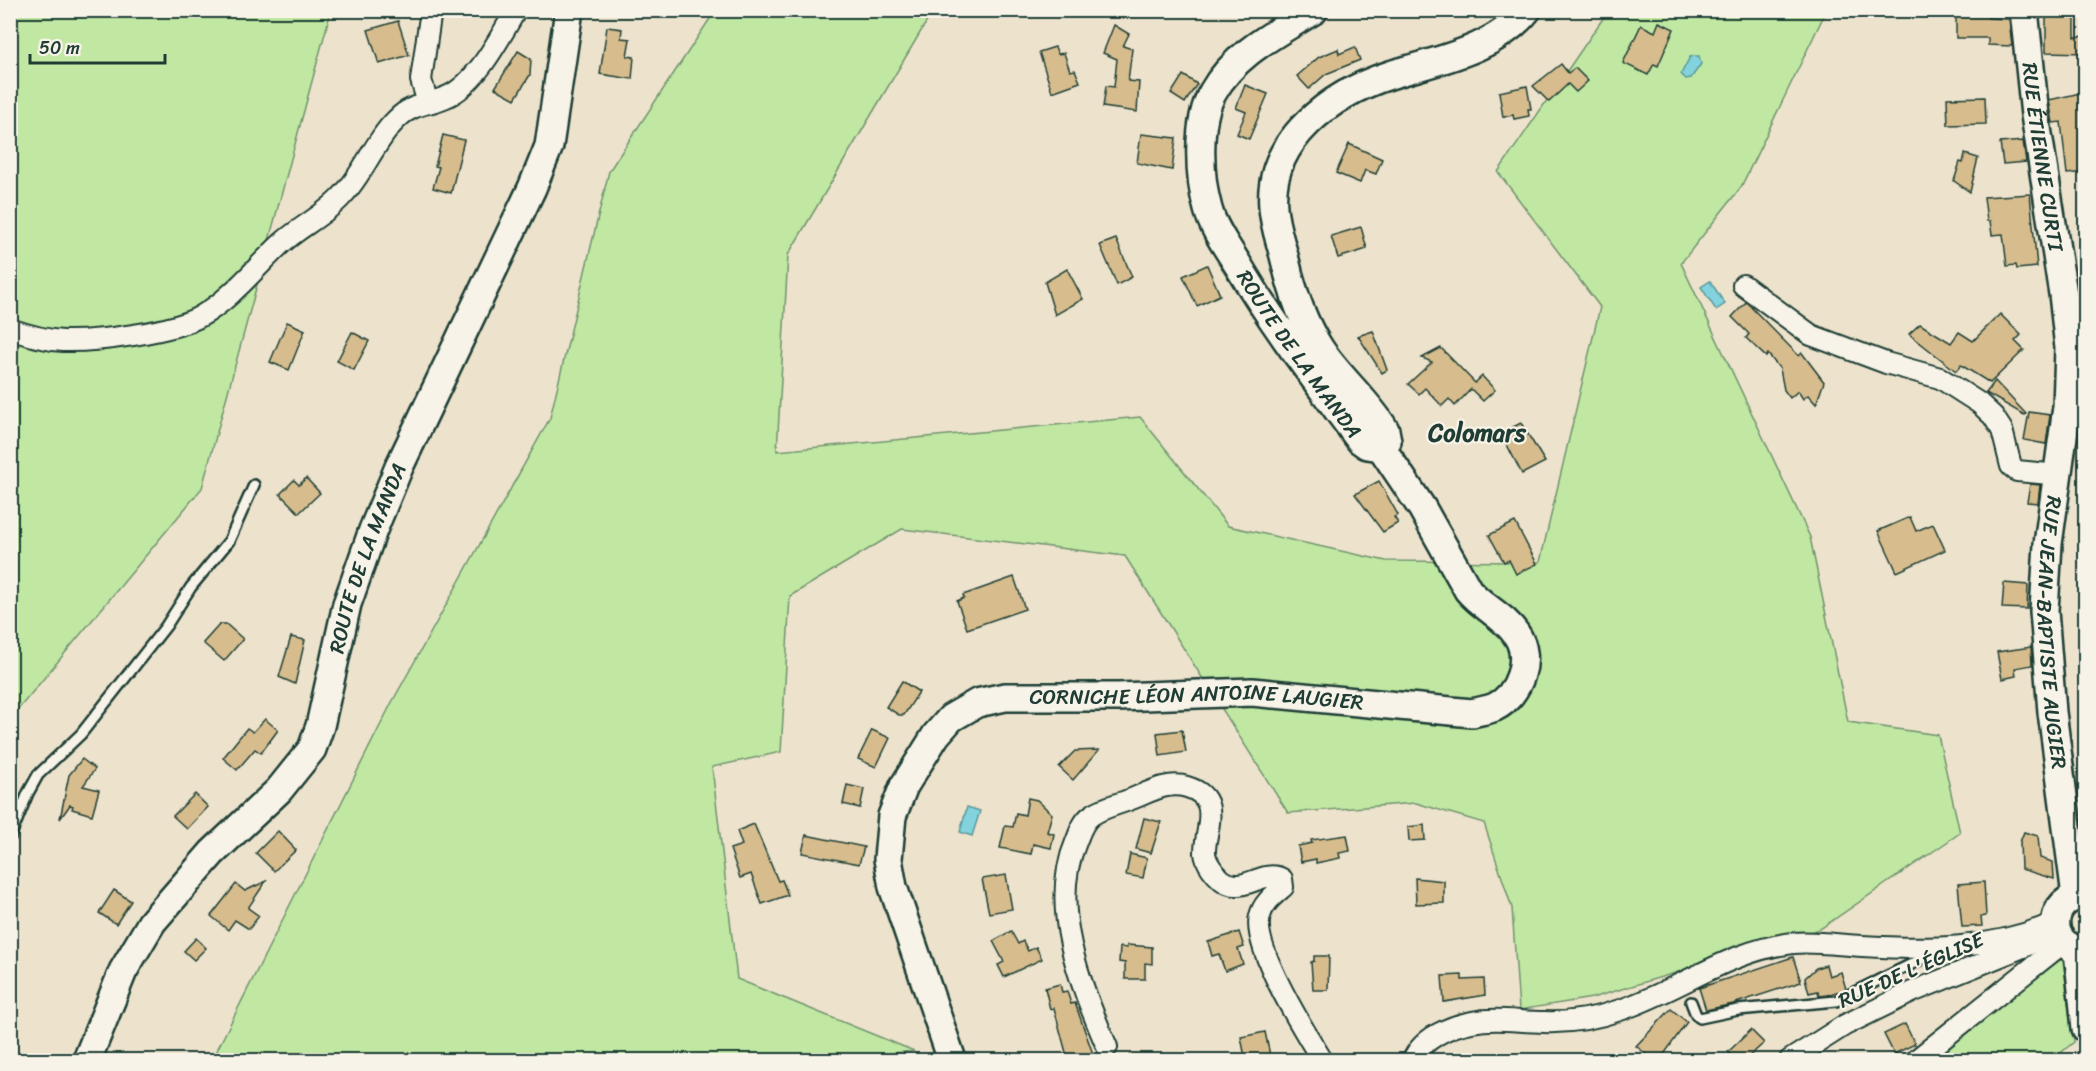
<svg xmlns="http://www.w3.org/2000/svg" width="2096" height="1071" viewBox="0 0 2096 1071" font-family="Sriracha,sans-serif">
	<style>
		.green { fill: #c0e8a3; stroke: #70926c; stroke-width: 1.5 }
		.water { fill: #83d3de; stroke: #5b979a; stroke-width: 1.5 }
		.building { fill: #d7bd8d; stroke: #1f3d34; stroke-width: 1.5 }
		.lines { fill: none; stroke-linecap: round; stroke-linejoin: round }
		.lane-casing { stroke: #1f3d34; stroke-width: 14 }
		.street-casing { stroke: #1f3d34; stroke-width: 24 }
		.secondary-casing { stroke: #1f3d34; stroke-width: 32 }
		.lane { stroke: #f7f3e8; stroke-width: 9 }
		.street { stroke: #f7f3e8; stroke-width: 20 }
		.secondary { stroke: #f7f3e8; stroke-width: 27 }
		.labels { text-anchor: middle; dominant-baseline: central; stroke-width: 4.5; stroke-linejoin: round; paint-order: stroke }
		.street-label { font-size: 21px; fill: #1f3d34; stroke: #f7f3e8 }
		.quarter-label { font-size: 24px; font-weight: bold; fill: #1f3d34; stroke: #f7f3e8 }
	</style>
	<rect width="100%" height="100%" fill="#ede3cd"/>
	<filter id="ink" filterUnits="userSpaceOnUse"><feTurbulence type="fractalNoise" baseFrequency=".0167" numOctaves="2"/><feDisplacementMap in="SourceGraphic" scale="12" xChannelSelector="R" yChannelSelector="G"/><feConvolveMatrix kernelMatrix="1 2 1 2 8 2 1 2 1" color-interpolation-filters="sRGB"/></filter>
	<g filter="url(#ink)">
		<g class="green">
			<path d="M11,11H331L202,488L11,718Z"/>
			<path d="M715,11H933L788,255L777,451L1140,417L1228,526L1386,561L1540,562L1600,307L1498,172L1608,11H1826L1741,187L1681,263L1810,537L1848,722L1938,735L1960,833L1820,929L1592,998L1519,1010L1512,908L1484,823L1416,803L1288,813L1125,556L902,529L790,596L781,752L712,767L737,979L914,1051L828,1060H212L391,704L550,418L609,171Z"/>
			<path d="M2059,959L2063,961L2074,1042L2052,1060H1933Z"/>
		</g>
		<g class="water">
			<path d="M1695,56H1699L1701,64L1691,78L1686,79L1681,74L1690,57Z"/>
			<path d="M1710,281L1725,304L1716,310L1701,287Z"/>
			<path d="M967,807L980,811L972,836L960,832Z"/>
		</g>
		<g class="building">
			<path d="M1956,10H1988V18L2009,19L2012,46L1988,45V38H1956Z"/>
			<path d="M2046,14L2075,15V37L2085,36V53L2046,52Z"/>
			<path d="M398,21L409,55L379,64L368,30Z"/>
			<path d="M1659,22L1674,29L1658,66L1654,64L1648,75L1623,63L1641,25L1655,32Z"/>
			<path d="M1114,25L1129,34L1123,46L1132,49L1128,81L1139,82L1137,112L1103,107L1106,86L1114,87L1117,59L1103,53Z"/>
			<path d="M607,27L622,29L621,38L630,39L627,56L634,57L632,79L600,74Z"/>
			<path d="M1055,47L1058,54L1064,53L1070,71L1075,70L1080,82L1052,92L1039,52Z"/>
			<path d="M1355,47L1360,60L1326,74L1309,89L1297,76L1319,57L1338,49L1339,54Z"/>
			<path d="M518,51L531,59L530,75L515,99L495,88Z"/>
			<path d="M1561,64L1568,73L1575,68L1588,81L1576,92L1568,84L1549,102L1533,86Z"/>
			<path d="M1183,75L1197,84L1185,103L1171,94Z"/>
			<path d="M1245,85L1268,94L1249,139L1237,134L1246,112L1236,108Z"/>
			<path d="M1527,86L1531,109H1528L1529,116L1514,119L1513,115L1503,117L1499,92Z"/>
			<path d="M2085,92V172L2067,174L2061,122L2053,123L2049,100Z"/>
			<path d="M1985,97L1986,124L1948,125L1947,98Z"/>
			<path d="M1141,134L1176,138L1172,170L1137,163Z"/>
			<path d="M443,135L464,140L451,193L433,188L439,167L435,166Z"/>
			<path d="M2023,141L2026,162L2003,164L2000,143Z"/>
			<path d="M1349,144L1382,159L1376,174L1365,170L1360,183L1336,173Z"/>
			<path d="M1965,154L1978,158L1970,192L1954,181L1960,162L1963,163Z"/>
			<path d="M2030,194L2037,267L2017,269L2016,265L2007,266L2003,234L1992,235L1990,221H1987L1984,197Z"/>
			<path d="M1361,227L1367,249L1338,258L1331,236Z"/>
			<path d="M1116,239L1132,277L1117,285L1100,245Z"/>
			<path d="M1207,265L1220,295L1197,306L1183,276Z"/>
			<path d="M1067,269L1083,299L1055,315L1045,282Z"/>
			<path d="M1746,302L1799,356L1802,353L1824,382L1816,404L1808,395L1803,399L1798,391L1790,398L1784,390L1780,369L1768,354L1766,357L1746,338L1749,334L1732,317Z"/>
			<path d="M2000,314L2021,335L2015,341L2024,350L1990,383L1961,365L1956,371L1909,334L1920,324L1951,343L1959,332L1973,341Z"/>
			<path d="M287,322L305,330L289,370L270,362Z"/>
			<path d="M1373,331L1387,370L1382,373L1358,336Z"/>
			<path d="M352,332L369,341L354,370L337,361Z"/>
			<path d="M1441,348L1475,383L1482,376L1495,390L1483,401L1471,389L1455,406L1449,399L1442,406L1425,388L1419,394L1408,384L1432,362L1422,358Z"/>
			<path d="M1995,381L2026,414L2024,415L1986,393Z"/>
			<path d="M2029,412L2050,415L2046,444L2024,440Z"/>
			<path d="M1521,423L1545,462L1522,474L1501,433Z"/>
			<path d="M306,478L320,493L299,513L280,494L294,480L299,485Z"/>
			<path d="M1379,481L1398,515L1394,517L1398,523L1383,532L1355,494Z"/>
			<path d="M2030,484L2040,485L2038,503L2027,502Z"/>
			<path d="M1910,517L1916,531L1933,524L1945,550L1897,572L1878,531Z"/>
			<path d="M1515,522L1537,564L1516,574L1509,560L1504,562L1489,535Z"/>
			<path d="M1014,577L1025,609L967,629L957,601L964,598L963,595Z"/>
			<path d="M2004,583L2028,585L2027,609L2002,608Z"/>
			<path d="M220,624H226L243,639L224,661L203,643Z"/>
			<path d="M291,637L305,640L295,684L279,677Z"/>
			<path d="M2031,647L2032,665L2015,668L2016,676L2002,679L1997,652Z"/>
			<path d="M902,681L919,692L904,715H899L886,707Z"/>
			<path d="M265,719L278,730L261,753L255,749L237,770L223,758L247,728L253,732Z"/>
			<path d="M872,730L890,738L876,767L858,759Z"/>
			<path d="M1182,730L1186,752L1160,756L1157,733Z"/>
			<path d="M1099,750L1073,780L1059,767L1075,751Z"/>
			<path d="M82,759L95,769L83,786L99,790L92,815L72,809L73,806L70,805L60,819L69,775Z"/>
			<path d="M847,785L864,789L860,808L843,804Z"/>
			<path d="M195,794L208,807L187,829L173,816Z"/>
			<path d="M1028,798L1037,800L1052,814L1047,832L1054,834L1051,848L1033,844L1031,854L1000,848L1005,826L1013,827L1016,813L1025,815Z"/>
			<path d="M1144,818L1161,822L1151,853L1136,849Z"/>
			<path d="M754,824L778,881L782,880L788,895L762,904L751,874L740,878L730,849L742,845L737,831Z"/>
			<path d="M1424,825L1425,840L1409,841L1408,827Z"/>
			<path d="M278,831L296,850L274,871L256,853Z"/>
			<path d="M2024,832L2038,836L2040,858L2053,862L2054,879L2021,869L2020,842Z"/>
			<path d="M806,835L864,847L859,864L802,853Z"/>
			<path d="M1347,835L1350,851L1339,853L1340,858L1316,863V859L1301,862L1298,846L1312,843L1311,840Z"/>
			<path d="M1130,854L1147,858L1143,878L1126,875Z"/>
			<path d="M1006,875L1012,909L989,913L982,879Z"/>
			<path d="M1415,878L1444,881V903L1416,904Z"/>
			<path d="M266,881L248,908L259,916L249,929L235,920L228,930L211,916L236,884L245,891Z"/>
			<path d="M1984,882L1986,916L1981,917L1982,926L1962,927L1958,884Z"/>
			<path d="M114,890L131,901L116,924L99,913Z"/>
			<path d="M1011,931L1018,944L1023,941L1028,951L1036,947L1042,959L1004,977L998,965L1004,962L993,941Z"/>
			<path d="M1239,932L1244,947L1238,949L1243,964L1225,971L1219,954L1212,956L1208,942Z"/>
			<path d="M196,938L206,948L194,960L184,951Z"/>
			<path d="M1127,945L1152,947V964L1145,963V979H1125V963L1119,962L1120,947L1127,948Z"/>
			<path d="M1314,956H1329L1328,990H1313L1311,962L1314,961Z"/>
			<path d="M1793,957L1801,982L1733,1004L1706,1010L1699,988Z"/>
			<path d="M1826,965L1829,976L1841,972L1846,989L1827,995L1819,996L1818,991L1809,993L1805,978L1816,968Z"/>
			<path d="M1462,975V980L1484,979L1485,995L1444,1002L1442,976Z"/>
			<path d="M1060,984L1062,992L1067,991L1071,1004L1075,1003L1093,1054L1068,1060L1054,1008L1050,1009L1045,988Z"/>
			<path d="M1671,1009L1687,1022L1660,1060H1654L1636,1046Z"/>
			<path d="M1905,1024L1915,1044L1894,1054L1884,1034Z"/>
			<path d="M1751,1030L1764,1043L1745,1060H1736L1728,1052Z"/>
			<path d="M1265,1032L1271,1060H1249L1248,1057H1245L1241,1037Z"/>
		</g>
		<g class="lines">
			<defs>
				<g id="lane">
					<path d="M10,837L28,793L38,775L81,734L166,626L191,587L229,541L254,485"/>
					<path d="M1691,1002L1696,1015L1700,1018L1738,1010L1836,1001L1920,960L1925,950"/>
				</g>
				<g id="street">
					<path d="M428,103L421,80L431,10"/>
					<path d="M1743,285L1811,335L1886,363L1940,378L1979,403L1993,416L2002,430L2011,466L2017,471L2060,475"/>
					<path d="M10,329C27,335 46,340 63,341C96,342 174,332 201,316C231,299 256,267 282,243C301,226 325,215 342,196C363,175 375,140 397,119C411,104 428,105 446,97C476,85 500,37 516,10"/>
					<path d="M2069,376L2077,380L2086,394"/>
					<path d="M1107,1047C1081,985 1048,908 1076,842C1080,832 1083,821 1092,815C1102,808 1115,805 1126,801C1145,795 1166,780 1187,787C1224,798 1204,832 1205,853C1206,863 1215,874 1222,880C1243,896 1262,868 1282,879L1283,887C1274,895 1263,903 1260,916C1251,947 1305,1032 1322,1060"/>
					<path d="M1413,1060C1422,1038 1450,1026 1472,1022C1496,1017 1519,1022 1544,1022C1569,1023 1597,1018 1620,1010C1680,990 1729,950 1793,943C1815,941 1840,945 1862,946C1927,950 1993,950 2054,923"/>
					<path d="M1790,1060L1845,1025L1912,992L2048,937"/>
					<path d="M1916,1060L2063,943"/>
				</g>
				<g id="secondary">
					<path id="s1" d="M1314,10C1277,33 1235,53 1213,92C1196,120 1199,178 1208,209C1213,228 1227,247 1238,265C1274,326 1318,383 1360,440L1367,445L1381,447L1387,441L1385,430C1368,401 1339,378 1320,349C1303,323 1292,290 1285,260C1281,243 1274,225 1273,207C1267,140 1333,93 1390,75C1437,60 1494,51 1527,10"/>
					<path id="s2" d="M2024,10L2035,115L2063,294L2069,348L2067,407L2048,544L2044,611L2052,712L2076,896"/>
					<path d="M2086,896C2046,895 2045,951 2086,950"/>
					<path d="M2078,951L2086,1028"/>
					<path id="s3" d="M87,1060L123,971L152,922L212,853L279,790L312,749L320,726L347,604L373,530L399,467L532,188L549,146L569,10"/>
					<path id="s4" d="M952,1060L893,887L888,859L890,837L892,816L904,786L936,735L951,718L977,703L1005,697H1118L1252,692L1472,713C1479,711 1488,710 1495,707C1519,695 1533,658 1516,634C1504,616 1482,607 1468,590L1422,508L1381,447"/>
				</g>
			</defs>
			<use href="#lane" class="lane-casing"/>
			<use href="#street" class="street-casing"/>
			<use href="#secondary" class="secondary-casing"/>
			<use href="#lane" class="lane"/>
			<use href="#street" class="street"/>
			<use href="#secondary" class="secondary"/>
		</g>
	</g>
	<g class="labels">
		<g class="street-label">
			<text stroke="none"><textPath href="#s2" startOffset="148">RUE ÉTIENNE CURTI</textPath></text>
			<text stroke="none"><textPath href="#s1" startOffset="423">ROUTE DE LA MANDA</textPath></text>
			<text stroke="none"><textPath href="#s3" startOffset="588">ROUTE DE LA MANDA</textPath></text>
			<text stroke="none"><textPath href="#s2" startOffset="627">RUE JEAN-BAPTISTE AUGIER</textPath></text>
			<text stroke="none"><textPath href="#s4" startOffset="620">CORNICHE LÉON ANTOINE LAUGIER</textPath></text>
			<text transform="translate(1911 970) rotate(-24)">RUE DE L'ÉGLISE</text>
		</g>
		<g class="quarter-label">
			<text x="1477" y="433">Colomars</text>
		</g>
	</g>
	<rect width="2096" height="1071" fill="none" stroke="#f7f3e8" stroke-width="36"/>
	<rect x="18" y="18" width="2060" height="1035" fill="none" stroke="#1f3d34" stroke-width="2" filter="url(#ink)"/>
	<path d="M30 54v9h135v-9" fill="none" stroke="#1f3d34" stroke-width="3"/>
	<text x="39" y="54" font-size="18" fill="#1f3d34" stroke="#f7f3e8" stroke-width="4.5" paint-order="stroke">50 m</text>
</svg>
